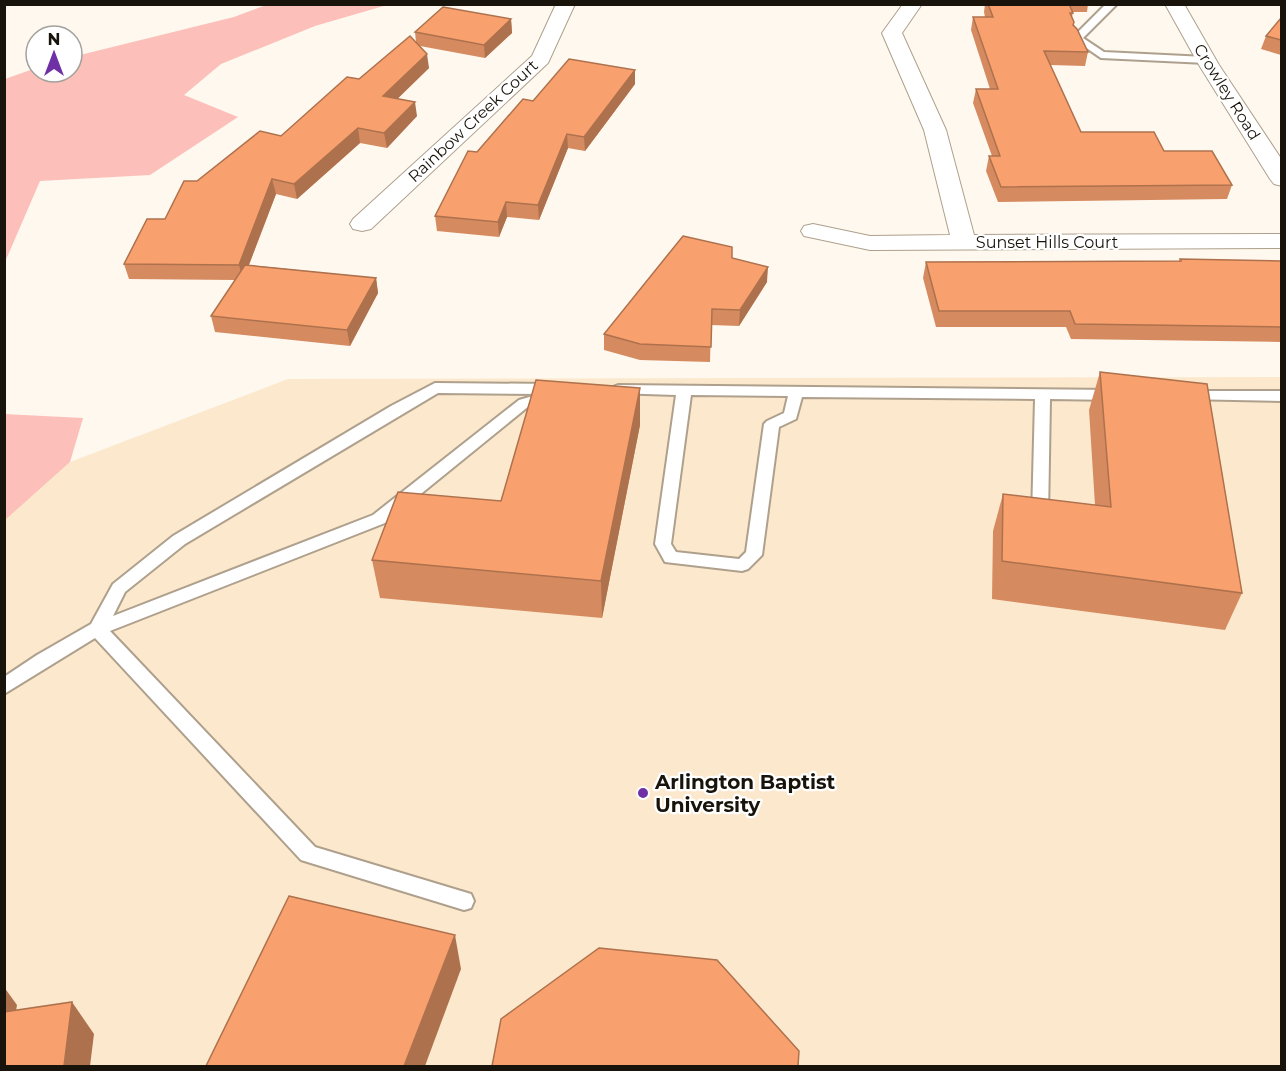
<svg xmlns="http://www.w3.org/2000/svg" width="1286" height="1071" viewBox="0 0 1286 1071" font-family="Montserrat,sans-serif">
	<style>
		.built { fill: #fce9cd }
		.green { fill: #fcbfb9 }
		.lines { fill: none; stroke-linecap: round; stroke-linejoin: round }
		.service-casing { stroke: #aea08c; stroke-width: 4 }
		.minor-casing { stroke: #aea08c; stroke-width: 2 }
		.service { fill: #fff; fill-rule: evenodd }
		.minor { fill: #fff; fill-rule: evenodd }
		.wall { fill: #d68a5f }
		.shaded-wall { fill: #ae714d }
		.building { fill: #f9a16e; stroke: #ae714d; stroke-width: 1.5 }
		.poi-dot { fill: #6f30a5; stroke: #fff; stroke-width: 2 }
		.labels { text-anchor: middle; dominant-baseline: central; stroke-width: 4.5; stroke-linejoin: round; paint-order: stroke }
		.far-street-label { font-size: 16px; fill: #18130b; stroke: #fff }
		.poi-label { font-size: 20px; font-weight: bold; fill: #18130b; stroke: #fff; text-anchor: start }
	</style>
	<rect width="100%" height="100%" fill="#fef8ef"/>
	<path class="built" d="M1281,377V1066H5L4,520L70,462L288,379Z"/>
	<g class="green">
		<path d="M269,4L387,5L315,26L221,64L184,95L238,117L150,175L40,181L5,262V79L36,68V72H72V57L234,17Z"/>
		<path d="M4,414L83,418L70,462L5,520Z"/>
	</g>
	<g class="lines">
		<defs>
			<g id="service">
				<path d="M1106,4H1117L1083,38L1104,52L1206,57L1211,60L1206,63L1101,58L1072,38Z"/>
				<path d="M435,383L553,384L560,389L556,398L529,406L385,523L110,631L315,847L471,894L474,901L471,908L464,910L301,860L95,638L4,694V677L37,655L91,624L113,584L173,536L391,406ZM438,393L540,394L519,400L373,515L113,616L125,592L185,544Z"/>
				<path d="M618,385L1115,390L1122,395L1115,400L1050,399L1048,518L1046,522H1034L1032,518L1035,399L802,397L796,419L779,427L762,555L748,569L742,571L665,562L655,544L676,395L613,393L611,390L613,387ZM691,395L788,396L784,413L767,421L764,424L746,552L739,559L676,552L671,544Z"/>
				<path d="M1188,391H1282V401L1183,399L1181,396Z"/>
			</g>
			<g id="minor">
				<path d="M556,4H575L548,63L371,229L362,231L353,229L350,224L353,219L532,56Z"/>
				<path d="M903,4H922L902,33L946,130L974,235L1282,234V248L870,250L804,236L801,231L804,226L813,224L870,236L950,235L924,130L882,33Z"/>
				<path d="M1165,4H1184L1219,65L1282,160V186L1274,184L1270,179L1199,65Z"/>
			</g>
		</defs>
		<use href="#service" class="service-casing"/>
		<use href="#minor" class="minor-casing"/>
		<use href="#service" class="service"/>
		<use href="#minor" class="minor"/>
	</g>
	<g class="wall">
		<path d="M985,4H1088L1087,12H1073L1072,17L1074,25L1088,52L1085,66L1050,65L1081,132L1164,151L1232,185L1227,199L998,202L986,171L989,156H992L973,103L976,89H990L971,30L973,17H985L984,12Z"/>
		<path d="M1281,18V55L1261,49L1266,36Z"/>
		<path d="M511,19L512,33L485,58L420,46L429,68L397,99L417,116L387,148L360,143L297,199L276,194L249,265L376,278L378,293L350,346L215,332L211,316L235,280L129,279L124,264L165,219L197,181L281,136L359,79L416,42L415,32Z"/>
		<path d="M635,70V84L585,151L568,148L539,220L507,217L499,237L437,231L435,216L477,152Z"/>
		<path d="M1180,259L1281,261V342L1071,339L1066,327H936L923,278L926,262L1179,261Z"/>
		<path d="M767,282L739,326L711,325L710,362L640,360L604,350V334Z"/>
		<path d="M1100,372L1242,593L1225,630L992,599L993,531L1003,494L1095,505L1089,410Z"/>
		<path d="M640,425L602,618L380,598L372,560L501,501Z"/>
	</g>
	<g class="shaded-wall">
		<path d="M511,19L512,33L485,58L484,45Z"/>
		<path d="M427,54L429,68L385,111L383,96Z"/>
		<path d="M635,70V84L585,151L584,137Z"/>
		<path d="M415,102L417,116L387,148L384,133Z"/>
		<path d="M358,128L360,143L297,199L294,184Z"/>
		<path d="M567,134L568,148L539,220L538,205Z"/>
		<path d="M272,179L276,194L243,280L239,265Z"/>
		<path d="M506,202L507,217L499,237L498,222Z"/>
		<path d="M768,267L767,282L739,326L740,310Z"/>
		<path d="M376,278L378,293L350,346L347,330Z"/>
		<path d="M640,388V425L602,618L601,581Z"/>
		<path d="M455,935L461,969L425,1066H404Z"/>
		<path d="M4,987L17,1005L10,1047L4,1040Z"/>
		<path d="M72,1002L94,1034L90,1066H64Z"/>
	</g>
	<g class="building">
		<path d="M988,4H1069L1073,13H1070L1074,22L1073,25L1077,29L1088,52L1044,51L1081,132H1154L1164,151H1212L1232,185L1001,187L989,156H1000L976,89H998L973,17H993Z"/>
		<path d="M443,7L511,19L484,45L415,32Z"/>
		<path d="M1281,18V40L1266,36Z"/>
		<path d="M410,36L427,54L383,96L415,102L384,133L358,128L294,184L272,179L239,265L124,264L147,219H165L184,181H197L260,131L281,136L347,77L359,79Z"/>
		<path d="M569,59L635,70L584,137L567,134L538,205L506,202L498,222L435,216L468,151L477,152L523,99L533,101Z"/>
		<path d="M683,236L732,247V258L768,267L740,310L712,309L711,347L640,344L604,334Z"/>
		<path d="M1180,259L1281,261V327L1075,324L1070,311H939L926,262L1181,261Z"/>
		<path d="M245,265L376,278L347,330L211,316Z"/>
		<path d="M1100,372L1207,384L1242,593L1002,561L1003,494L1111,507Z"/>
		<path d="M536,380L640,388L601,581L372,560L398,492L501,501Z"/>
		<path d="M289,896L455,935L404,1066H206Z"/>
		<path d="M599,948L717,960L799,1051L798,1066H492L501,1019Z"/>
		<path d="M72,1002L64,1066H4V1012Z"/>
	</g>
	<circle class="poi-dot" cx="643" cy="793" r="6"/>
	<g class="labels">
		<g class="far-street-label">
			<text transform="translate(1227 92) rotate(58)">Crowley Road</text>
			<text transform="translate(473 121) rotate(-43)">Rainbow Creek Court</text>
			<text x="1047" y="242">Sunset Hills Court</text>
		</g>
		<g class="poi-label">
			<text x="655" y="782">Arlington Baptist<tspan x="655" dy="23">University</tspan></text>
		</g>
	</g>
	<rect width="1286" height="1071" fill="none" stroke="#18130b" stroke-width="12"/>
	<g transform="translate(54 54)"><circle r="28" fill="#ffffff" stroke="#a3a19d" stroke-width="1.5"/>
	<path d="M0-4.5L10 22L0 15L-10 22Z" fill="#6f30a5"/>
	<text y="-9" font-size="16" font-weight="bold" text-anchor="middle" fill="#18130b">N</text>
	</g>
</svg>
